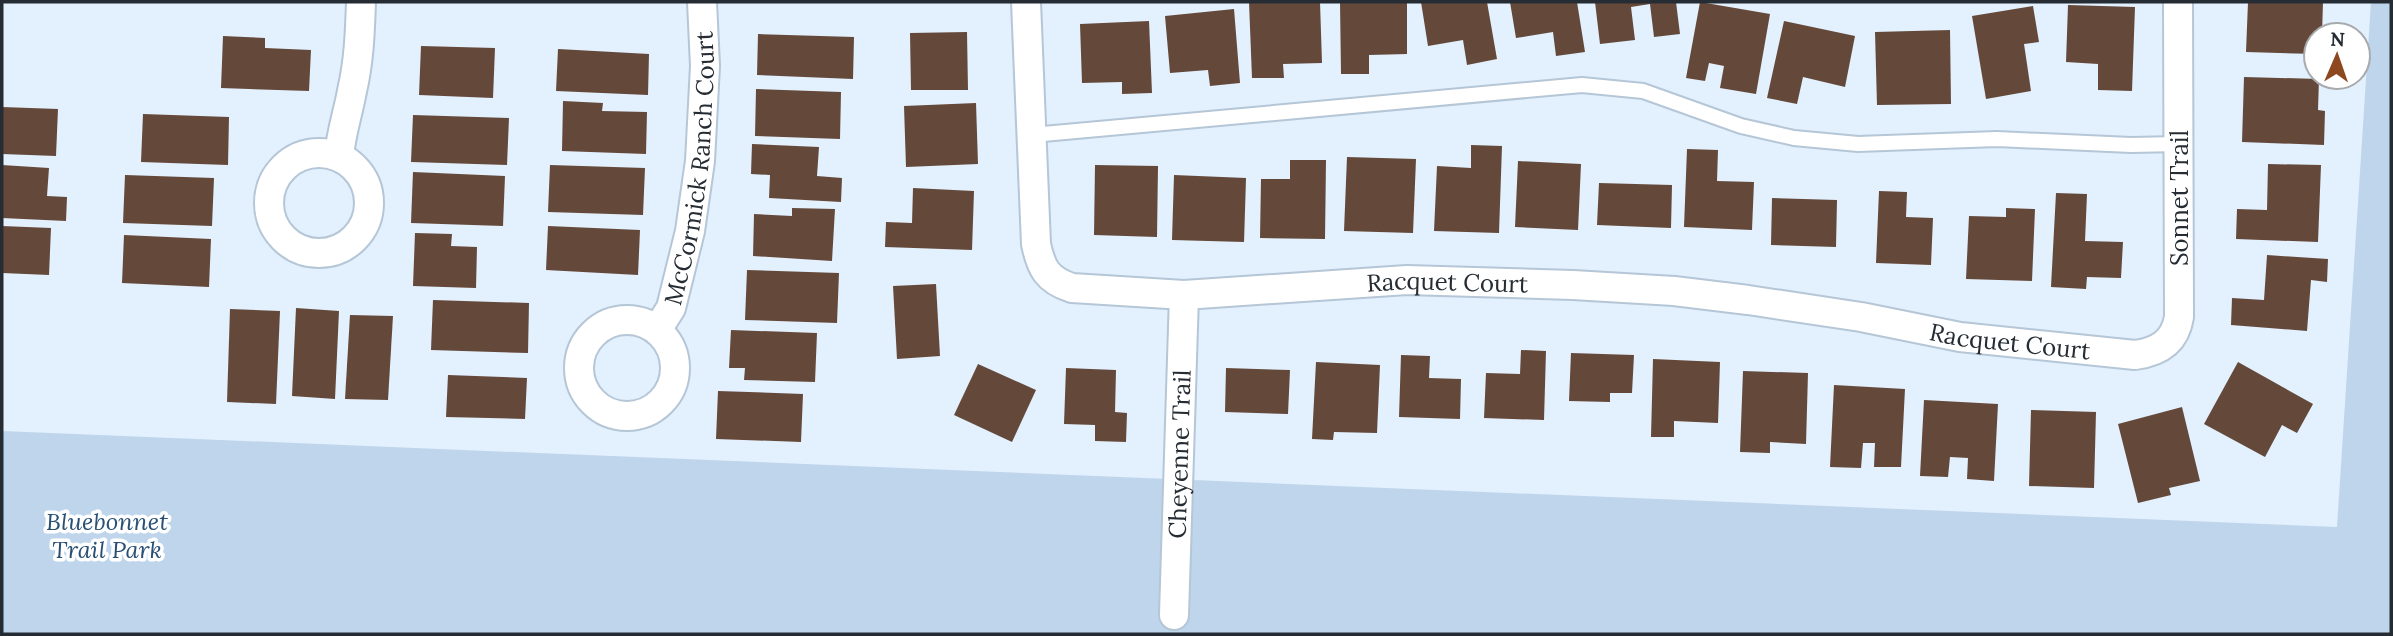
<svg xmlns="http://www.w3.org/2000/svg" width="2393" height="636" viewBox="0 0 2393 636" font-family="Lora,serif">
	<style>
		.green { fill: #bed5eb }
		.building { fill: #64493a }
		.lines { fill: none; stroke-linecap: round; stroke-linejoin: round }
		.service-casing { stroke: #b5c6d6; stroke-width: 18 }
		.minor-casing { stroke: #b5c6d6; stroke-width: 32 }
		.service { stroke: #fff; stroke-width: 14 }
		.minor { stroke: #fff; stroke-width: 28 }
		.labels { text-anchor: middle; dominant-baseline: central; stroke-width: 7; stroke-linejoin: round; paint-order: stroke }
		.street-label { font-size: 24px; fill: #262c33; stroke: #fff }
		.park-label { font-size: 24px; font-style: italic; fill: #295074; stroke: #fff }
	</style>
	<rect width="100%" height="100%" fill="#e3f0fe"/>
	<path class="green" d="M2371,2H2391V634H2V431L2337,527Z"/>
	<g class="building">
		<path d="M1249,2H1320L1322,63L1283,64L1284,78H1252Z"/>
		<path d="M1340,2H1407V54L1369,55V74H1341Z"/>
		<path d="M1421,2H1487L1497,59L1467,65L1463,40L1428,46Z"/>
		<path d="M1510,2H1577L1585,52L1556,56L1553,32L1516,38Z"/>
		<path d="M1595,2H1676L1680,34L1654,37L1650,4L1631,7L1635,40L1600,44Z"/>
		<path d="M1700,2L1770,14L1756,94L1720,88L1724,66L1709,63L1705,81L1686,78Z"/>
		<path d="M2248,2H2323L2322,35H2316V54L2246,52Z"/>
		<path d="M2068,5L2135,7L2132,91L2098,90V64L2066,62Z"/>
		<path d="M2033,6L2039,42L2024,44L2031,91L1986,99L1972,16Z"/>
		<path d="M1234,9L1240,83L1210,86L1208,70L1170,73L1165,16Z"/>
		<path d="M1149,21L1152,93L1122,94V82L1082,83L1080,24Z"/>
		<path d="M1784,21L1855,36L1845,87L1803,77L1797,104L1767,98Z"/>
		<path d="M1950,30L1951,104L1877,105L1875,32Z"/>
		<path d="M967,32L968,90H911L910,33Z"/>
		<path d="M758,34L854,37L853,79L757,75Z"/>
		<path d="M223,36L265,38V48L311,50L309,91L221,88Z"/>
		<path d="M421,46L495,48L493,98L419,95Z"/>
		<path d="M558,49L649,54L648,95L556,91Z"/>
		<path d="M2244,77L2319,79L2318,110L2325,111L2324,145L2242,142Z"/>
		<path d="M756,89L841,92L840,139L755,136Z"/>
		<path d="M563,101L603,103L602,111L647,112L646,154L562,151Z"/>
		<path d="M976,103L978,164L906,167L904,106Z"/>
		<path d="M2,107L58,109L56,156L2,154Z"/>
		<path d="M143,114L229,117L228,165L141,162Z"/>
		<path d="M413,115L509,118L507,165L411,162Z"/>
		<path d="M752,144L819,147L817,176L842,178L841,202L769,198L770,175L751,174Z"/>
		<path d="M1471,145L1502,146L1499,233L1434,231L1437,166L1471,168Z"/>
		<path d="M1687,149L1718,150L1717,181L1754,182L1752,230L1684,227Z"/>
		<path d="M1347,157L1416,159L1413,233L1344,231Z"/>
		<path d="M1290,160H1326L1325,239L1260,238L1261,179H1290Z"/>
		<path d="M1518,161L1581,164L1578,230L1515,227Z"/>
		<path d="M2268,164L2321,165L2318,242L2236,239L2237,209L2267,210Z"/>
		<path d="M2,165L49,168L47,196L67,197L66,221L2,218Z"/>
		<path d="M550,165L645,168L643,215L548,212Z"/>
		<path d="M1095,165L1158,166L1157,237L1094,235Z"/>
		<path d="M413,172L505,176L503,226L411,223Z"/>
		<path d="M125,175L214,178L212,226L123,223Z"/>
		<path d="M1174,175L1246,178L1244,242L1172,240Z"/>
		<path d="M1599,183L1672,185L1671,228L1597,225Z"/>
		<path d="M913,188L974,191L972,250L885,247L886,222L912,223Z"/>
		<path d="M1879,191L1907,192L1906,217L1933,218L1931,265L1876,263Z"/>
		<path d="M2056,193L2087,194L2085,241L2123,242L2121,278L2087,277L2086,289L2051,287Z"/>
		<path d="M1772,198L1837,200L1836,247L1771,245Z"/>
		<path d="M792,208L835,209L832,261L753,256L754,214L792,216Z"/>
		<path d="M2006,208L2035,209L2032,281L1966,279L1969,216L2006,217Z"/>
		<path d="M2,226L51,228L49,275L2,273Z"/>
		<path d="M548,226L640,230L638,275L546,270Z"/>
		<path d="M415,233L452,234L451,246L477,247L476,288L413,286Z"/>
		<path d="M124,235L211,239L209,287L122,283Z"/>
		<path d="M2267,255L2328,259L2327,282L2311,280L2307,331L2231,325L2232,298L2264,300Z"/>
		<path d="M747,270L839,273L837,323L745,320Z"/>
		<path d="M936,284L940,356L897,359L893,286Z"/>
		<path d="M433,300L529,303L528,353L431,350Z"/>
		<path d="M296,308L339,311L335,399L292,396Z"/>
		<path d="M230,309L280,311L276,404L227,402Z"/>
		<path d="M350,315L393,316L388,400L345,399Z"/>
		<path d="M731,330L817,333L815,382L744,380L745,368H729Z"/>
		<path d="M1521,350L1546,351L1544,420L1484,418L1486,373L1520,374Z"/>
		<path d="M1571,353L1634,355L1632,393H1610V402L1569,401Z"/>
		<path d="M1401,355L1430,356L1429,378L1461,379L1460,419L1399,417Z"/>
		<path d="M1653,359L1720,362L1718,423L1674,421V437H1651Z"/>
		<path d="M1316,362L1380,365L1377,433L1334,432L1333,440L1312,439Z"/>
		<path d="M2238,362L2313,404L2297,433L2282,425L2265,457L2204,424Z"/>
		<path d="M978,364L1036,390L1012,442L954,415Z"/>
		<path d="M1066,368L1116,370L1115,412L1127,413L1126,442L1095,441V425L1064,424Z"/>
		<path d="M1226,368L1290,370L1288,414L1225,412Z"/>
		<path d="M1743,371L1808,373L1806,444L1770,442V453L1740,452Z"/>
		<path d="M448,375L527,378L525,419L446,417Z"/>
		<path d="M1834,385L1905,389L1901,467H1874L1875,443H1863L1861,468L1830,467Z"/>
		<path d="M718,391L803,394L801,442L716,439Z"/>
		<path d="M1924,400L1998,404L1994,481L1967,479L1968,458L1950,457L1948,477L1920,476Z"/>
		<path d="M2182,407L2200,481L2169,488L2171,495L2138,503L2118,424Z"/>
		<path d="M2031,410L2096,412L2094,488L2029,486Z"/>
	</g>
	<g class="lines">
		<defs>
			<path id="service" d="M1032,135L1582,85L1643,91L1741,126L1794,138L1858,144L1997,139L2131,145L2179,144"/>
			<g id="minor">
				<path id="s1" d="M1026,2L1036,244C1041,268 1047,280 1072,288L1184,295L1407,280L1573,285L1674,291L1748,300L1861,317L1960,337L2135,355C2158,352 2175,342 2179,317L2178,2"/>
				<circle cx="319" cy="203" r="50"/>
				<path d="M339,156C341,133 348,113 352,91C359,61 360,32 361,2"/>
				<circle cx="627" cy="368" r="48"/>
				<path id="s2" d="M657,330L671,308L690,231L700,161L705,66L702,2"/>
				<path id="s3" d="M1174,615L1184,295"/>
			</g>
		</defs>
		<use href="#service" class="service-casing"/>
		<use href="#minor" class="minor-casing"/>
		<use href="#service" class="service"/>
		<use href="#minor" class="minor"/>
	</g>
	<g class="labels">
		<g class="street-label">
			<text stroke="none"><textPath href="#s2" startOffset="168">McCormick Ranch Court</textPath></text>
			<text transform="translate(2179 198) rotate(-90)">Sonnet Trail</text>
			<text stroke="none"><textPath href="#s1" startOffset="679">Racquet Court</textPath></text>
			<text stroke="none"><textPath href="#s1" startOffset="1246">Racquet Court</textPath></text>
			<text stroke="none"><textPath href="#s3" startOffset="161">Cheyenne Trail</textPath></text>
		</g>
		<g class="park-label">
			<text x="107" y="521">Bluebonnet<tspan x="107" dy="28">Trail Park</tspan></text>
		</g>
	</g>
	<rect width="2393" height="636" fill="none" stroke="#262c33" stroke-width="7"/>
	<g transform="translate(2337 56) rotate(2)"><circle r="33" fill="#ffffff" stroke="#a8abad" stroke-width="2"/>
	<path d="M0-5L12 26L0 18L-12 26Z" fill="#8d481f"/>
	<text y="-10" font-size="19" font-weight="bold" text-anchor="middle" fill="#262c33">N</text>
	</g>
</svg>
